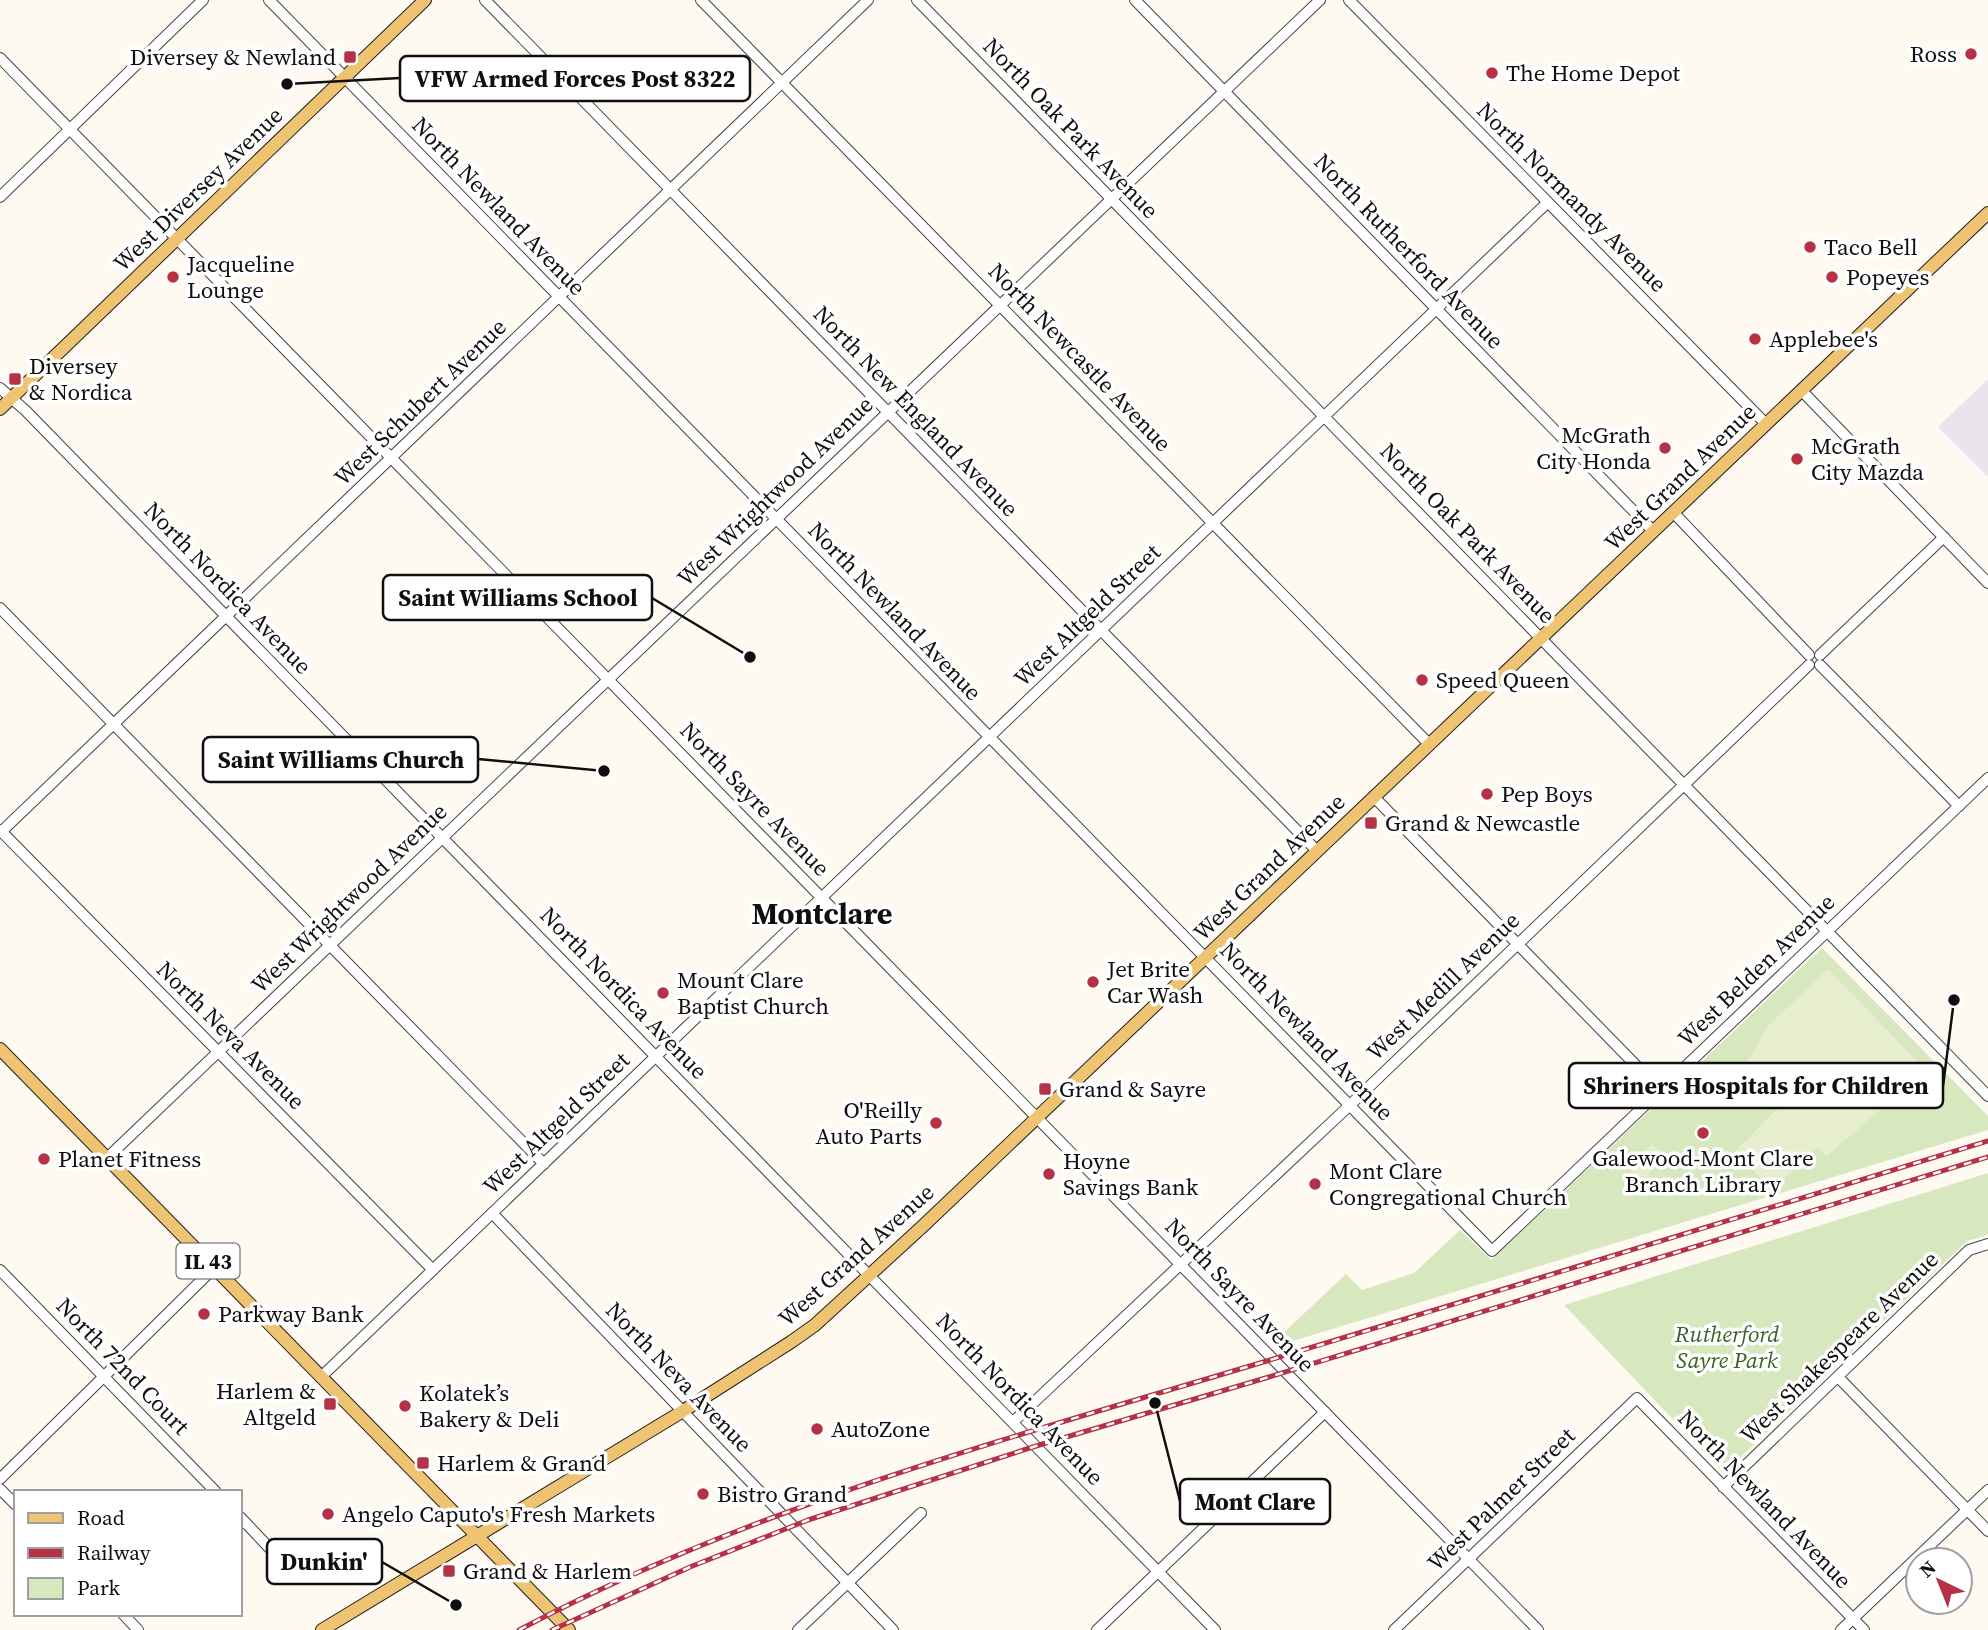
<svg xmlns="http://www.w3.org/2000/svg" width="1988" height="1630" viewBox="0 0 1988 1630" font-family="'Source Serif 4',serif">
	<style>
		.industrial { fill: #ebe4ed }
		.green { fill: #d7e7be }
		.pitch { fill: #e7eecf }
		.lines { fill: none; stroke-linecap: round; stroke-linejoin: round }
		.minor-casing { stroke: #424242; stroke-width: 12 }
		.major-casing { stroke: #202020; stroke-width: 14 }
		.minor { stroke: #fff; stroke-width: 10 }
		.major { stroke: #eec372; stroke-width: 12 }
		.rail-casing { stroke: #b53145; stroke-width: 5 }
		.rail { stroke: #fff; stroke-width: 2.5; stroke-dasharray: 8; stroke-linecap: butt }
		.poi-dot { fill: #b53145; stroke: #fff; stroke-width: 2.5 }
		.labels { text-anchor: middle; dominant-baseline: central; stroke-width: 7; stroke-linejoin: round; paint-order: stroke }
		.shield { fill: #fff; stroke: #575757; stroke-width: 2 }
		.shield-label { font-size: 21px; font-weight: bold; fill: #0f0f0f }
		.poi-label { font-size: 23px; fill: #0f0f0f; stroke: #fff; text-anchor: start }
		.street-label { font-size: 23px; fill: #0f0f0f; stroke: #fff }
		.park-label { font-size: 23px; font-style: italic; fill: #376324; stroke: #fff }
		.district-label { font-size: 30px; font-weight: bold; fill: #0f0f0f; stroke: #fff }
		.leader { fill: none; stroke: #0f0f0f; stroke-width: 2.5 }
		.callout-dot { fill: #0f0f0f; stroke: #fff; stroke-width: 2.5 }
		.callout { fill: #fff; stroke: #0f0f0f; stroke-width: 2.5 }
		.callout-label { font-size: 24px; text-anchor: middle; font-weight: bold; fill: #0f0f0f }
	</style>
	<rect width="100%" height="100%" fill="#fefaf2"/>
	<path class="industrial" d="M1988,379V477L1938,427Z"/>
	<g class="green">
		<path d="M1822,948L1988,1116V1130L1286,1343L1279,1337L1346,1274L1362,1290L1414,1273L1460,1230L1491,1260Z"/>
		<path d="M1988,1173V1235L1967,1241L1724,1473L1564,1305Z"/>
	</g>
	<g class="pitch">
		<path d="M1828,969L1926,1070L1827,1156L1817,1147L1773,1190L1735,1152L1779,1107L1742,1069L1770,1024Z"/>
		<path d="M1653,1144L1665,1158L1641,1181L1628,1167Z"/>
	</g>
	<g class="lines">
		<defs>
			<g id="minor">
				<path d="M269,0L1492,1251L1988,778"/>
				<path d="M485,0L1317,851"/>
				<path d="M701,0L1429,744"/>
				<path d="M917,0L1988,1096"/>
				<path d="M1135,0L1653,531"/>
				<path d="M1349,0L1766,424"/>
				<path d="M0,58L1538,1630"/>
				<path d="M0,197L203,0"/>
				<path d="M0,388L26,411L1215,1630"/>
				<path d="M1801,390L1988,583"/>
				<path d="M1673,512L1809,655"/>
				<path d="M0,608L544,1164"/>
				<path d="M1820,655L1944,537"/>
				<path d="M1820,665L1959,806"/>
				<path d="M1374,797L1661,1091"/>
				<path d="M0,830L433,1270"/>
				<path d="M0,833L868,0"/>
				<path d="M107,1158L1320,0"/>
				<path d="M492,1213L893,1630"/>
				<path d="M0,1270L216,1492"/>
				<path d="M321,1377L1547,203"/>
				<path d="M1838,1377L1988,1531"/>
				<path d="M1013,1422L1350,1105L1809,665"/>
				<path d="M0,1479L214,1268"/>
				<path d="M1723,1487L1969,1250L1988,1244"/>
				<path d="M0,1489L16,1505"/>
				<path d="M240,1517L281,1560"/>
				<path d="M123,1614L138,1630"/>
				<path d="M798,1630L921,1513"/>
				<path d="M1097,1630L1325,1412"/>
				<path d="M1394,1630L1637,1398L1864,1630"/>
				<path d="M1841,1630L1988,1490"/>
			</g>
			<g id="major">
				<path d="M0,409L425,0"/>
				<path d="M0,1049L569,1630"/>
				<path d="M322,1630L683,1411L791,1342L815,1325L923,1226L1988,213"/>
			</g>
		</defs>
		<use href="#minor" class="minor-casing"/>
		<use href="#major" class="major-casing"/>
		<use href="#minor" class="minor"/>
		<use href="#major" class="major"/>
		<defs>
			<g id="rail">
				<path d="M519,1630C749,1508 1003,1440 1250,1366C1497,1292 1742,1216 1988,1141"/>
				<path d="M552,1630L690,1567L808,1520L1036,1446L1269,1377L1988,1157"/>
			</g>
		</defs>
		<use href="#rail" class="rail-casing"/>
		<use href="#rail" class="rail"/>
	</g>
	<g class="poi-dot">
		<circle cx="1971" cy="54" r="7"/>
		<rect x="343" y="50" width="14" height="14" rx="3.5"/>
		<circle cx="1492" cy="73" r="7"/>
		<circle cx="1810" cy="247" r="7"/>
		<circle cx="173" cy="277" r="7"/>
		<circle cx="1832" cy="277" r="7"/>
		<circle cx="1755" cy="339" r="7"/>
		<rect x="8" y="372" width="14" height="14" rx="3.5"/>
		<circle cx="1665" cy="448" r="7"/>
		<circle cx="1797" cy="459" r="7"/>
		<circle cx="1422" cy="680" r="7"/>
		<circle cx="1487" cy="794" r="7"/>
		<rect x="1364" y="816" width="14" height="14" rx="3.5"/>
		<circle cx="1093" cy="982" r="7"/>
		<circle cx="663" cy="993" r="7"/>
		<rect x="1038" y="1082" width="14" height="14" rx="3.5"/>
		<circle cx="936" cy="1123" r="7"/>
		<circle cx="1703" cy="1133" r="7"/>
		<circle cx="44" cy="1159" r="7"/>
		<circle cx="1049" cy="1174" r="7"/>
		<circle cx="1315" cy="1184" r="7"/>
		<circle cx="204" cy="1314" r="7"/>
		<rect x="323" y="1397" width="14" height="14" rx="3.5"/>
		<circle cx="405" cy="1406" r="7"/>
		<circle cx="817" cy="1429" r="7"/>
		<rect x="416" y="1456" width="14" height="14" rx="3.5"/>
		<circle cx="703" cy="1494" r="7"/>
		<circle cx="328" cy="1514" r="7"/>
		<rect x="442" y="1564" width="14" height="14" rx="3.5"/>
	</g>
	<g class="labels">
		<rect class="shield" x="176.5" y="1243.5" width="63" height="35" rx="5"/>
		<g class="shield-label">
			<text x="208" y="1261">IL 43</text>
		</g>
		<g class="poi-label">
			<text x="1957" y="54" text-anchor="end">Ross</text>
			<text x="336" y="57" text-anchor="end">Diversey &amp; Newland</text>
			<text x="1506" y="73">The Home Depot</text>
			<text x="1824" y="247">Taco Bell</text>
			<text x="187" y="264">Jacqueline<tspan x="187" dy="26">Lounge</tspan></text>
			<text x="1846" y="277">Popeyes</text>
			<text x="1769" y="339">Applebee's</text>
			<text x="29" y="366">Diversey<tspan x="29" dy="26">&amp; Nordica</tspan></text>
			<text x="1651" y="435" text-anchor="end">McGrath<tspan x="1651" dy="26">City Honda</tspan></text>
			<text x="1811" y="446">McGrath<tspan x="1811" dy="26">City Mazda</tspan></text>
			<text x="1436" y="680">Speed Queen</text>
			<text x="1501" y="794">Pep Boys</text>
			<text x="1385" y="823">Grand &amp; Newcastle</text>
			<text x="1107" y="969">Jet Brite<tspan x="1107" dy="26">Car Wash</tspan></text>
			<text x="677" y="980">Mount Clare<tspan x="677" dy="26">Baptist Church</tspan></text>
			<text x="1059" y="1089">Grand &amp; Sayre</text>
			<text x="922" y="1110" text-anchor="end">O'Reilly<tspan x="922" dy="26">Auto Parts</tspan></text>
			<text x="1703" y="1158" text-anchor="middle">Galewood-Mont Clare<tspan x="1703" dy="26">Branch Library</tspan></text>
			<text x="58" y="1159">Planet Fitness</text>
			<text x="1063" y="1161">Hoyne<tspan x="1063" dy="26">Savings Bank</tspan></text>
			<text x="1329" y="1171">Mont Clare<tspan x="1329" dy="26">Congregational Church</tspan></text>
			<text x="218" y="1314">Parkway Bank</text>
			<text x="316" y="1391" text-anchor="end">Harlem &amp;<tspan x="316" dy="26">Altgeld</tspan></text>
			<text x="419" y="1393">Kolatek’s<tspan x="419" dy="26">Bakery &amp; Deli</tspan></text>
			<text x="831" y="1429">AutoZone</text>
			<text x="437" y="1463">Harlem &amp; Grand</text>
			<text x="717" y="1494">Bistro Grand</text>
			<text x="342" y="1514">Angelo Caputo's Fresh Markets</text>
			<text x="463" y="1571">Grand &amp; Harlem</text>
		</g>
		<g class="street-label">
			<text transform="translate(1071 128) rotate(46)">North Oak Park Avenue</text>
			<text transform="translate(198 189) rotate(-44)">West Diversey Avenue</text>
			<text transform="translate(1572 197) rotate(45)">North Normandy Avenue</text>
			<text transform="translate(499 206) rotate(46)">North Newland Avenue</text>
			<text transform="translate(1409 251) rotate(46)">North Rutherford Avenue</text>
			<text transform="translate(1080 357) rotate(46)">North Newcastle Avenue</text>
			<text transform="translate(420 402) rotate(-44)">West Schubert Avenue</text>
			<text transform="translate(916 411) rotate(46)">North New England Avenue</text>
			<text transform="translate(1680 477) rotate(-44)">West Grand Avenue</text>
			<text transform="translate(775 491) rotate(-44)">West Wrightwood Avenue</text>
			<text transform="translate(1468 533) rotate(46)">North Oak Park Avenue</text>
			<text transform="translate(228 588) rotate(46)">North Nordica Avenue</text>
			<text transform="translate(895 611) rotate(46)">North Newland Avenue</text>
			<text transform="translate(1087 615) rotate(-44)">West Altgeld Street</text>
			<text transform="translate(755 799) rotate(46)">North Sayre Avenue</text>
			<text transform="translate(1269 867) rotate(-44)">West Grand Avenue</text>
			<text transform="translate(349 898) rotate(-44)">West Wrightwood Avenue</text>
			<text transform="translate(1756 970) rotate(-44)">West Belden Avenue</text>
			<text transform="translate(1443 986) rotate(-44)">West Medill Avenue</text>
			<text transform="translate(624 993) rotate(46)">North Nordica Avenue</text>
			<text transform="translate(1307 1031) rotate(46)">North Newland Avenue</text>
			<text transform="translate(231 1035) rotate(45)">North Neva Avenue</text>
			<text transform="translate(556 1123) rotate(-44)">West Altgeld Street</text>
			<text transform="translate(856 1255) rotate(-42)">West Grand Avenue</text>
			<text transform="translate(1240 1295) rotate(46)">North Sayre Avenue</text>
			<text transform="translate(1839 1347) rotate(-44)">West Shakespeare Avenue</text>
			<text transform="translate(123 1366) rotate(46)">North 72nd Court</text>
			<text transform="translate(679 1377) rotate(46)">North Neva Avenue</text>
			<text transform="translate(1020 1399) rotate(46)">North Nordica Avenue</text>
			<text transform="translate(1501 1499) rotate(-44)">West Palmer Street</text>
			<text transform="translate(1765 1499) rotate(46)">North Newland Avenue</text>
		</g>
		<g class="park-label">
			<text x="1727" y="1334">Rutherford<tspan x="1727" dy="26">Sayre Park</tspan></text>
		</g>
		<g class="district-label">
			<text x="822" y="913">Montclare</text>
		</g>
	</g>
	<path class="leader" d="M287 84L400 78M750 657L652 598M604 771L478 759M1954 1000L1943 1086M1155 1403L1180 1501M456 1605L382 1562"/>
	<g class="callout-dot">
		<circle cx="287" cy="84" r="7"/>
		<circle cx="750" cy="657" r="7"/>
		<circle cx="604" cy="771" r="7"/>
		<circle cx="1954" cy="1000" r="7"/>
		<circle cx="1155" cy="1403" r="7"/>
		<circle cx="456" cy="1605" r="7"/>
	</g>
	<g class="callout">
		<rect x="400" y="56" width="350" height="45" rx="7"/>
		<rect x="383" y="575" width="269" height="45" rx="7"/>
		<rect x="203" y="737" width="275" height="45" rx="7"/>
		<rect x="1569" y="1063" width="374" height="45" rx="7"/>
		<rect x="1180" y="1479" width="150" height="45" rx="7"/>
		<rect x="267" y="1539" width="115" height="45" rx="7"/>
	</g>
	<g class="callout-label">
		<text x="575" y="87">VFW Armed Forces Post 8322</text>
		<text x="518" y="606">Saint Williams School</text>
		<text x="341" y="768">Saint Williams Church</text>
		<text x="1756" y="1094">Shriners Hospitals for Children</text>
		<text x="1255" y="1510">Mont Clare</text>
		<text x="324" y="1570">Dunkin'</text>
	</g>
	<rect x="14" y="1490" width="228" height="126" fill="#ffffff" stroke="#9f9f9f" stroke-width="2"/>
	<rect x="28" y="1513" width="35" height="10" fill="#eec372" stroke="#9f9f9f" stroke-width="2"/>
	<text x="77" y="1525" font-size="21" fill="#0f0f0f">Road</text>
	<rect x="28" y="1548" width="35" height="10" fill="#b53145" stroke="#9f9f9f" stroke-width="2"/>
	<text x="77" y="1560" font-size="21" fill="#0f0f0f">Railway</text>
	<rect x="28" y="1578" width="35" height="21" fill="#d7e7be" stroke="#9f9f9f" stroke-width="2"/>
	<text x="77" y="1595" font-size="21" fill="#0f0f0f">Park</text>
	<g transform="translate(1939 1581) rotate(317)"><circle r="33" fill="#ffffff" stroke="#9f9f9f" stroke-width="2"/>
	<path d="M0-5L12 26L0 18L-12 26Z" fill="#b53145"/>
	<text y="-10" font-size="19" font-weight="bold" text-anchor="middle" fill="#0f0f0f">N</text>
	</g>
</svg>
